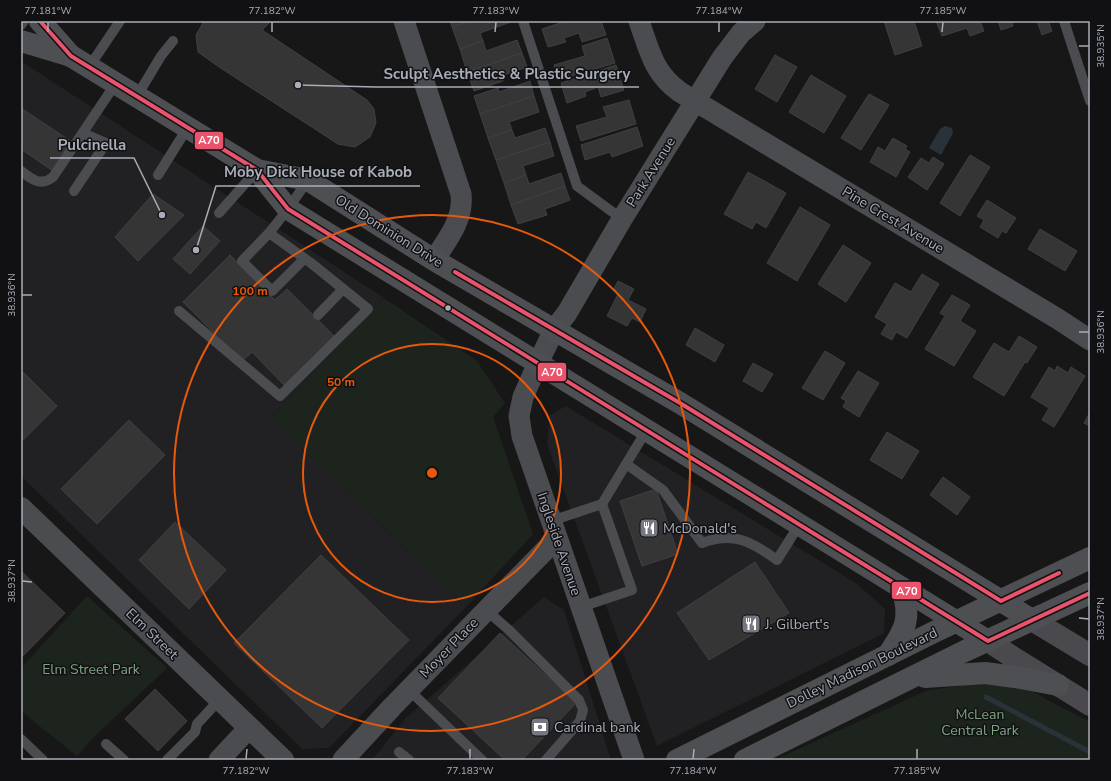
<svg xmlns="http://www.w3.org/2000/svg" width="1111" height="781" viewBox="0 0 1111 781" font-family="'Nunito Sans',sans-serif">
	<style>
		.built { fill: #212123 }
		.green { fill: #1d241e }
		.water { fill: #2a3239 }
		.lines { fill: none; stroke-linecap: round; stroke-linejoin: round }
		.stream { stroke: #2a3239; stroke-width: 5 }
		.building { fill: #353536; stroke: #3f4043 }
		.service { stroke: #4b4c50; stroke-width: 10 }
		.minor { stroke: #4b4c50; stroke-width: 21 }
		.tertiary { stroke: #4b4c50; stroke-width: 22 }
		.secondary { stroke: #4a4a4e; stroke-width: 22 }
		.primary { stroke: #4d4f52; stroke-width: 22 }
		.bus-1-casing { stroke: #111113; stroke-width: 7 }
		.bus-1 { stroke: #e9536b; stroke-width: 4 }
		.ticks { fill: none; stroke: #a8adb8; stroke-width: 1.5 }
		.ring { fill: none; stroke: #e8590c; stroke-width: 2 }
		.bus-dot { fill: #a8adb8; stroke: #111113; stroke-width: 1.5 }
		.labels { text-anchor: middle; dominant-baseline: central; stroke-width: 3; stroke-linejoin: round; paint-order: stroke }
		.street-label { font-size: 14px; fill: #a8adb8; stroke: #111113 }
		.poi-label { font-size: 14px; fill: #a8adb8; stroke: #111113; text-anchor: start }
		.park-label { font-size: 14px; fill: #7fa381; stroke: #111113 }
		.centre { fill: #e8590c; stroke: #111113; stroke-width: 2 }
		.ring-label { font-size: 12px; text-anchor: middle; font-weight: bold; fill: #e8590c; stroke: #111113; stroke-width: 3; stroke-linejoin: round; paint-order: stroke }
		.leader { fill: none; stroke: #a8adb8; stroke-width: 1.5 }
		.callout-dot { fill: #a8adb8; stroke: #111113; stroke-width: 1.5 }
		.callout-label { font-size: 15px; text-anchor: middle; font-weight: bold; fill: #a8adb8; stroke: #111113; stroke-width: 3; stroke-linejoin: round; paint-order: stroke }
		.line-badge { stroke: #111113; stroke-width: 1.5 }
		.badge-label { font-size: 11px; text-anchor: middle; font-weight: bold; fill: #fff }
		.neatline { fill: none; stroke: #a8adb8; stroke-width: 1.5 }
		.ticks-label { font-size: 10px; text-anchor: middle; fill: #a8adb8 }
	</style>
	<rect width="100%" height="100%" fill="#171717"/>
	<g class="built">
		<path d="M21,61L384,298L270,418L466,607L329,748L302,749L21,476Z"/>
		<path d="M566,406L856,583L885,609L884,633L657,746L547,444L550,415Z"/>
		<path d="M544,597L564,610L611,760H372L405,719Z"/>
	</g>
	<g class="green">
		<path d="M384,298L477,361L505,403L493,417L533,534L466,607L270,418Z"/>
		<path d="M87,596L167,668L96,735L77,756L21,711V668Z"/>
		<path d="M1008,676L1042,697L1090,722V760H774L928,690L960,686L977,678Z"/>
	</g>
	<path class="water" d="M945,126L952,128L953,133L941,155L929,148L940,129Z"/>
	<g class="lines">
		<path class="stream" d="M986,697L1090,752"/>
	</g>
	<g class="building">
		<path d="M204,21H271L262,30L367,100L374,109L376,123L370,137L355,147L338,144L219,67L198,52L196,35Z"/>
		<path d="M450,21H470L452,27Z"/>
		<path d="M470,21H510L511,22L480,33L483,41L460,49L452,27Z"/>
		<path d="M566,21H601L606,35L582,42L579,33L564,38L566,42L548,47L542,29Z"/>
		<path d="M884,21H914L922,46L895,55Z"/>
		<path d="M936,21H980L984,31L970,36L967,28L942,36Z"/>
		<path d="M998,21H1017L1012,23L1013,26L1001,30Z"/>
		<path d="M1037,21H1048L1052,31L1042,35Z"/>
		<path d="M607,38L615,63L559,80L554,65L585,56L582,46Z"/>
		<path d="M517,40L522,53L467,72L460,49L483,41L486,51Z"/>
		<path d="M522,53L527,67L501,76L503,81L474,91L467,72Z"/>
		<path d="M775,55L797,67L777,102L755,89Z"/>
		<path d="M616,65L624,90L601,97L598,87L585,92L586,96L567,103L561,83Z"/>
		<path d="M811,75L846,96L824,133L789,112Z"/>
		<path d="M530,81L534,96L480,114L474,96L498,88L499,92Z"/>
		<path d="M869,94L889,105L861,150L841,138Z"/>
		<path d="M534,96L539,112L509,122L512,130L488,138L480,114Z"/>
		<path d="M629,100L636,124L581,141L576,126L607,117L603,107Z"/>
		<path d="M21,108L72,142L53,171L21,149Z"/>
		<path d="M637,127L643,146L612,157L610,152L585,160L581,145Z"/>
		<path d="M545,128L550,142L496,160L488,138L512,130L515,138Z"/>
		<path d="M893,138L907,146L905,149L910,152L896,177L870,162L878,147L885,151Z"/>
		<path d="M550,142L554,156L523,166L526,175L504,183L496,160Z"/>
		<path d="M970,155L990,167L960,216L940,203Z"/>
		<path d="M933,157L944,164L927,190L908,177L921,158L929,163Z"/>
		<path d="M748,172L786,193L766,228L756,222L752,229L724,214Z"/>
		<path d="M561,173L565,186L511,205L504,183L526,175L529,184Z"/>
		<path d="M565,186L570,200L545,209L547,215L518,224L511,205Z"/>
		<path d="M153,194L184,215L138,261L115,237Z"/>
		<path d="M987,200L1016,218L1006,233L1002,231L998,238L980,227L984,220L977,216Z"/>
		<path d="M800,207L830,225L797,281L767,263Z"/>
		<path d="M203,226L220,241L190,274L173,259Z"/>
		<path d="M1040,229L1077,251L1065,271L1028,249Z"/>
		<path d="M843,245L871,263L846,302L818,284Z"/>
		<path d="M230,255L275,300L287,289L334,336L284,385L252,352L242,361L183,302Z"/>
		<path d="M922,274L939,284L907,338L896,332L892,340L881,334L887,324L875,317L895,283L911,292Z"/>
		<path d="M618,281L634,289L628,300L646,309L640,322L632,318L627,326L607,316L619,292L614,289Z"/>
		<path d="M952,295L970,305L960,321L976,331L954,366L925,349L945,316L940,313Z"/>
		<path d="M695,328L724,345L715,362L686,345Z"/>
		<path d="M1019,336L1037,347L1027,363L1025,362L1004,396L973,377L994,343L1009,352Z"/>
		<path d="M825,351L845,363L823,400L802,388Z"/>
		<path d="M753,363L773,374L762,392L743,381Z"/>
		<path d="M1057,366L1068,373L1071,367L1085,376L1054,427L1042,420L1049,408L1031,397L1049,367L1055,371Z"/>
		<path d="M21,370L57,406L21,442Z"/>
		<path d="M858,371L879,383L859,417L843,407L846,401L841,398Z"/>
		<path d="M1090,412V426L1084,423Z"/>
		<path d="M129,420L165,455L97,524L61,489Z"/>
		<path d="M887,432L919,451L902,479L870,460Z"/>
		<path d="M943,477L970,497L957,515L930,495Z"/>
		<path d="M656,489L678,554L642,566L620,501Z"/>
		<path d="M175,522L226,570L189,609L139,560Z"/>
		<path d="M321,555L409,640L322,728L234,643Z"/>
		<path d="M755,562L789,613L709,660L677,613Z"/>
		<path d="M21,571L65,613L21,658Z"/>
		<path d="M500,633L576,703L522,760H505L438,698Z"/>
		<path d="M155,689L187,721L158,751L125,719Z"/>
	</g>
	<g class="lines">
		<g class="service">
			<path d="M523,21L577,186L622,219"/>
			<path d="M1064,21L1090,101"/>
			<path d="M21,25L24,21"/>
			<path d="M89,67L120,21"/>
			<path d="M137,96L161,56L173,41"/>
			<path d="M21,171C31,179 41,187 53,177L116,83"/>
			<path d="M158,175L188,127"/>
			<path d="M74,191L106,143L83,133"/>
			<path d="M219,213L257,170"/>
			<path d="M269,233L242,261L272,291L304,259"/>
			<path d="M179,311L280,396L368,309L311,263L269,233L288,209L308,180"/>
			<path d="M318,315L343,289"/>
			<path d="M626,464L663,490L702,543C734,531 752,542 777,560L799,525"/>
			<path d="M551,521L602,504L646,431"/>
			<path d="M581,607L632,590L602,504"/>
			<path d="M486,610L509,630L579,700L583,710L580,721L546,760"/>
			<path d="M409,690L482,760"/>
			<path d="M21,739L43,760"/>
			<path d="M106,744L124,760"/>
			<path d="M399,752L409,760"/>
			<path d="M167,760L195,732L197,724L220,699"/>
		</g>
		<g class="minor">
			<path d="M404,21L461,194C464,220 447,240 434,260"/>
			<path d="M639,21C649,50 654,74 680,92L1058,319L1090,340"/>
			<path d="M219,760L249,728"/>
			<path d="M343,760L392,707L557,538"/>
			<path d="M634,760L522,436L519,416L523,397L538,363L554,330L567,313L622,219L722,58L741,33L755,21"/>
		</g>
		<path class="tertiary" d="M21,508L283,760"/>
		<g class="secondary">
			<path d="M1032,620L1090,655"/>
			<path d="M988,641L1011,656L1090,705"/>
		</g>
		<g class="primary">
			<path d="M40,21L71,56"/>
			<path d="M21,41L71,56L257,170L308,180L434,260L680,403L1032,620"/>
			<path d="M257,170L288,209L988,641"/>
			<path d="M888,655C905,630 912,618 902,589"/>
			<path d="M925,677L985,673L1015,677L1058,685"/>
			<path d="M677,760L932,633L1090,558"/>
			<path d="M745,760L965,651L1090,593"/>
		</g>
		<defs>
			<g id="bus-1">
				<path d="M40,21L71,56L257,170L288,209L988,641L1090,593"/>
				<path d="M455,272L680,403L1001,601L1059,573"/>
			</g>
		</defs>
		<use href="#bus-1" class="bus-1-casing"/>
		<use href="#bus-1" class="bus-1"/>
	</g>
	<path class="ticks" d="M48,32V22M272,32V22M495,32L496,22M719,32V22M942,32L943,22M1079,46H1089M22,295H32M1079,332H1089M22,581L32,582M1079,618L1089,619M246,759L247,749M470,759V749M693,759L694,749M917,759V749"/>
	<g class="ring">
		<circle cx="432" cy="473" r="129"/>
		<circle cx="432" cy="473" r="258"/>
	</g>
	<defs>
		<symbol id="restaurant-square" viewBox="-11 -11 22 22"><rect x="-9" y="-9" width="18" height="18" rx="4" fill="#757880" stroke="#111113"/><path d="M-5-6h1v4h1v-4h1v4h1v-4h1v5L-1.5 .5V6h-2V.5L-5-1ZM5-6V6H3V1.5H1.5Q1.5-4 5-6Z" fill="#fff"/></symbol>
		<symbol id="bank-square" viewBox="-11 -11 22 22"><rect x="-9" y="-9" width="18" height="18" rx="4" fill="#757880" stroke="#111113"/><path d="M-6-4H6V4H-6ZM0-2.3a2.3 2.3 0 1 0 0 4.6a2.3 2.3 0 1 0 0-4.6Z" fill="#fff"/></symbol>
	</defs>
	<g fill-rule="evenodd">
		<use href="#restaurant-square" x="638" y="517" width="22" height="22"/>
		<use href="#restaurant-square" x="740" y="613" width="22" height="22"/>
		<use href="#bank-square" x="529" y="716" width="22" height="22"/>
	</g>
	<circle class="bus-dot" cx="448" cy="308" r="3.5"/>
	<g class="labels">
		<g class="street-label">
			<text transform="translate(651 172) rotate(-58)">Park Avenue</text>
			<text transform="translate(893 220) rotate(31)">Pine Crest Avenue</text>
			<text transform="translate(389 231) rotate(32)">Old Dominion Drive</text>
			<text transform="translate(559 544) rotate(71)">Ingleside Avenue</text>
			<text transform="translate(152 634) rotate(44)">Elm Street</text>
			<text transform="translate(449 648) rotate(-46)">Moyer Place</text>
			<text transform="translate(862 668) rotate(-26)">Dolley Madison Boulevard</text>
		</g>
		<g class="poi-label">
			<text x="663" y="528">McDonald's</text>
			<text x="765" y="624">J. Gilbert's</text>
			<text x="554" y="727">Cardinal bank</text>
		</g>
		<g class="park-label">
			<text x="91" y="669">Elm Street Park</text>
			<text x="980" y="714">McLean<tspan x="980" dy="16">Central Park</tspan></text>
		</g>
	</g>
	<circle cx="432" cy="473" r="6" class="centre"/>
	<g class="ring-label">
		<text x="250" y="295">100 m</text>
		<text x="341" y="386">50 m</text>
	</g>
	<path class="leader" d="M298 85L376 87H639M162 215L134 158H50M196 250L216 186H420"/>
	<g class="callout-dot">
		<circle cx="298" cy="85" r="4"/>
		<circle cx="162" cy="215" r="4"/>
		<circle cx="196" cy="250" r="4"/>
	</g>
	<g class="callout-label">
		<text x="507" y="79">Sculpt Aesthetics &amp; Plastic Surgery</text>
		<text x="92" y="150">Pulcinella</text>
		<text x="318" y="177">Moby Dick House of Kabob</text>
	</g>
	<g class="line-badge">
		<rect x="194" y="131" width="30" height="19" rx="4" fill="#e9536b"/>
		<rect x="537" y="362" width="30" height="20" rx="4" fill="#e9536b"/>
		<rect x="891" y="581" width="31" height="19" rx="4" fill="#e9536b"/>
	</g>
	<g class="badge-label">
		<text x="209" y="144">A70</text>
		<text x="552" y="376">A70</text>
		<text x="907" y="595">A70</text>
	</g>
	<rect width="1111" height="781" fill="none" stroke="#111113" stroke-width="44"/>
	<rect x="22" y="22" width="1067" height="737" class="neatline"/>
	<g class="ticks-label">
		<text x="48" y="14">77.181°W</text>
		<text x="272" y="14">77.182°W</text>
		<text x="496" y="14">77.183°W</text>
		<text x="719" y="14">77.184°W</text>
		<text x="943" y="14">77.185°W</text>
		<text transform="translate(1100 46) rotate(-90)" y="4">38.935°N</text>
		<text transform="translate(11 295) rotate(-90)" y="4">38.936°N</text>
		<text transform="translate(1100 332) rotate(-90)" y="4">38.936°N</text>
		<text transform="translate(11 581) rotate(-90)" y="4">38.937°N</text>
		<text transform="translate(1100 619) rotate(-90)" y="4">38.937°N</text>
		<text x="246" y="774">77.182°W</text>
		<text x="470" y="774">77.183°W</text>
		<text x="693" y="774">77.184°W</text>
		<text x="917" y="774">77.185°W</text>
	</g>
</svg>
